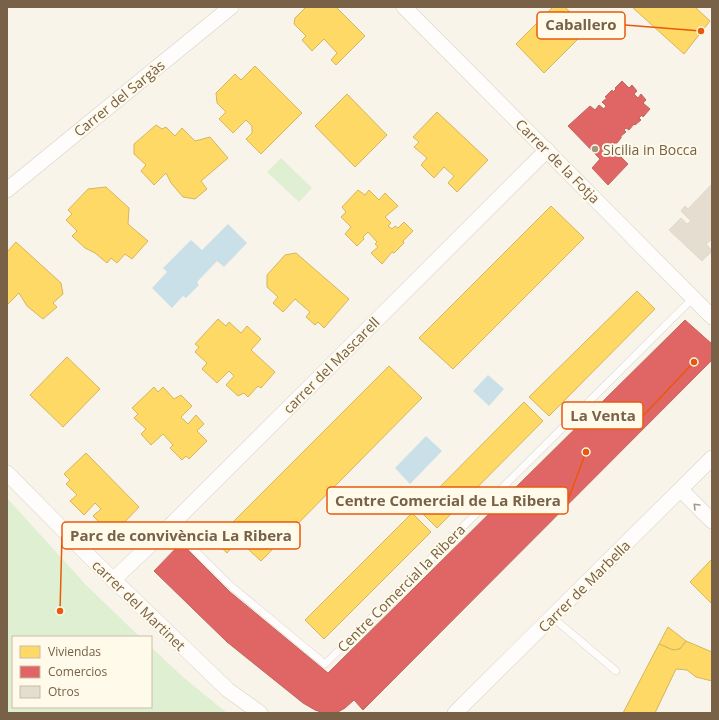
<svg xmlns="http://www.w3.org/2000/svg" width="719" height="720" viewBox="0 0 719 720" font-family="'Open Sans',sans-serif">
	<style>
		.green { fill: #dff0d2 }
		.water { fill: #cae0e9 }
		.homes { fill: #ffd966; stroke: #d6b55d }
		.shops { fill: #e06666; stroke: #c1645d }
		.building { fill: #e4ddd0; stroke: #e1d8cb }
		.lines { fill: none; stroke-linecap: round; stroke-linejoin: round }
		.service-casing { stroke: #d7d1c8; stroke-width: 8 }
		.minor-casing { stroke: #d7d1c8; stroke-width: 16 }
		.service { stroke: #fefdfc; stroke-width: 7 }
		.minor { stroke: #fefdfc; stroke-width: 15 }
		.oneway { stroke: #a79886 }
		.poi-dot { fill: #a59480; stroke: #fffaea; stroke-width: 1.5 }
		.labels { text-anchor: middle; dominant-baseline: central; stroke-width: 4; stroke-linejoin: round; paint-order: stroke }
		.street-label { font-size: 14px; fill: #786147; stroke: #fffaea }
		.poi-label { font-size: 14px; fill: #786147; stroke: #fffaea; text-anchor: start }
		.leader { fill: none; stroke: #e8590c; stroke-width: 1.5 }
		.callout-dot { fill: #e8590c; stroke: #fffaea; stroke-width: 1.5 }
		.callout { fill: #fffaea; stroke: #e8590c; stroke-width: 1.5 }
		.callout-label { font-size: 15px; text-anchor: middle; font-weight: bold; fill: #786147 }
	</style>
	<rect width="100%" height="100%" fill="#f8f4e9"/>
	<g class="green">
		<path d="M281,158L312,188L299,202L267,172Z"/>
		<path d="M7,498L86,585L140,637H13V707H151V647L183,677L227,713H7Z"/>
	</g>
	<g class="water">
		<path d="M228,224L247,243L224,267L217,261L197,282L199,285L186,298L183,296L172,308L152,288L167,272L163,268L191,240L202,250Z"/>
		<path d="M488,375L504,389L489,406L473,391Z"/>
		<path d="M426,436L442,451L410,484L395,468Z"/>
	</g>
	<g class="homes">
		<path d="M306,7H336L365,36L336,65L331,60L337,53L324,39L312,51L302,40L306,36L294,24L295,18Z"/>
		<path d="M553,7H565L587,30L544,73L516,44Z"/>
		<path d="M632,7H695L710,21L684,54Z"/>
		<path d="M255,66L302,113L261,154L246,139L252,133V126L246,120L233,133L219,119L226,112L217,103L216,93L235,74L241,80Z"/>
		<path d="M347,94L387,135L355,167L315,126Z"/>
		<path d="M437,112L488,160L457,192L448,183L454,176L444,167L434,178L421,165L427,158L414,147L419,142L413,137Z"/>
		<path d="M156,125L162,129L166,127L175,136L182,128L195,141L210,137L228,158L201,181L207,189L195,199L183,197L171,183L166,173L154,185L141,171L146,165L134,154V144Z"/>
		<path d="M106,187L129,208L128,224L148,241L132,259L125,254L117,263L111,258L107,263L95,253L85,248L72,236L77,231L66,220L72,214L68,210L88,189Z"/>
		<path d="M358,190L365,195L369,190L379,200L385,193L398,206L385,217L391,223L388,226L392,229L395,226L398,228L404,222L413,231L403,241L404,243L394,253L392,252L382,264L371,253L378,247L375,244L377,242L368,232L363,237L364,239L357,246L345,234L351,227L341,217L346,212L342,207Z"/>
		<path d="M551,206L584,238L453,369L419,338Z"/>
		<path d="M16,242L61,283L63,294L53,303L57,307L43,319L27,306L19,293L7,305V252Z"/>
		<path d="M296,253L349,299L324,328L318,322L315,325L306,317L310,312L295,299L283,312L273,303L278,297L267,287V275L285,255Z"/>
		<path d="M637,291L655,309L549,416L529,397Z"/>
		<path d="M218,319L226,326L229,322L241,333L247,326L261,339L251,350L275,372L261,388L258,386L248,397L244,393L238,396L226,385L234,376L229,371L217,383L202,369L207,363L195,352L199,347L195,344Z"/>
		<path d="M67,357L100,389L63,427L30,395Z"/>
		<path d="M389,366L422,398L261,561L226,529Z"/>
		<path d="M154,387L158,392L163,387L174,399L181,395L192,406L181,417L188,424L196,415L204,424L197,431L207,441L189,459L186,456L182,460L170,448L173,445L163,434L151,445L141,434L146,429L134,418L138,414L132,408Z"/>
		<path d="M524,402L543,421L437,528L418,509Z"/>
		<path d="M86,453L139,507L117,530L109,522L104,527L93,516L101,509L95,503L84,515L70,501L77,495L66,484L70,480L64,474Z"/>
		<path d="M412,513L431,532L324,639L305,620Z"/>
		<path d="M215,529L233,546L227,553L209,536Z"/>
		<path d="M712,559V604L690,582Z"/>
		<path d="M668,627L686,641L680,649L673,650L659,644Z"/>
		<path d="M686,641L712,652V681L696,677L687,670L676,669L655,713H623L659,644L673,650L680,649Z"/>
	</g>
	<g class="shops">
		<path d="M622,81L629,88L632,85L637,91L634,94L638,98L641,94L646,100L643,103L650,109L643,117L642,115L639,118L641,120L635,125L634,124L629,130L626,128L624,130L626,132L621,136V138L617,143H615L612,145V148L628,164L608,185L592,168L600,159L568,126L590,106L595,110L599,105L604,109L606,106L602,102L607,98L605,97L612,90L613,92L616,89L615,88Z"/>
		<path d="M685,320L712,344V360L363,710L354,700L345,708L338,712L324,713L315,710L303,703L227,642L154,571L181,543L230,592L328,673Z"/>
	</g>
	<path class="building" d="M712,184V239L706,244L712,251L702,261L669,230L681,218L687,224L691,221L681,211L685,206L688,209Z"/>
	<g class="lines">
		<defs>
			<g id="service">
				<path d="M170,526L231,586L325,664L693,298"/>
				<path d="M552,617L616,671"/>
			</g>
			<g id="minor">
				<path d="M404,7L712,317"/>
				<path d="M7,190L231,7"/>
				<path d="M7,473L95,562L228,690L260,713"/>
				<path d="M681,490L712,521"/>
				<path d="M113,580L170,526L547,150"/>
				<path d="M455,713L712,458"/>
			</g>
		</defs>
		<use href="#service" class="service-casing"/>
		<use href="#minor" class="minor-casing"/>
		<use href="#service" class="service"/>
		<use href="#minor" class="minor"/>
	</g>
	<defs><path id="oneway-chevron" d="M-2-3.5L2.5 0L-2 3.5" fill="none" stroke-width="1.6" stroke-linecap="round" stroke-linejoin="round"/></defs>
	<use class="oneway" href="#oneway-chevron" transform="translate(696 506) rotate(-135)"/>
	<circle class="poi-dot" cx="595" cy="149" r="4"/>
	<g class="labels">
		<g class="street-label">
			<text transform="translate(119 98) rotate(-39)">Carrer del Sargàs</text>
			<text transform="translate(558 161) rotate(45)">Carrer de la Fotja</text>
			<text transform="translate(331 365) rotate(-45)">carrer del Mascarell</text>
			<text transform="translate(584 586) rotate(-45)">Carrer de Marbella</text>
			<text transform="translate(401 588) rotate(-45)">Centre Comercial la Ribera</text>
			<text transform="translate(139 605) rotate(44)">carrer del Martinet</text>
		</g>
		<g class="poi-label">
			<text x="603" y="149">Sicilia in Bocca</text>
		</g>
	</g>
	<path class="leader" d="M701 31L625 25M694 362L643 416M586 452L568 500M60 611L62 536"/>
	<g class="callout-dot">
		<circle cx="701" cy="31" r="4"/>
		<circle cx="694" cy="362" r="4"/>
		<circle cx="586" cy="452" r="4"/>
		<circle cx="60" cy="611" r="4"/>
	</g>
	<g class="callout">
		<rect x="537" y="12" width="88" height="27" rx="4"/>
		<rect x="562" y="402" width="81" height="27" rx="4"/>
		<rect x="327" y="487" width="241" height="27" rx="4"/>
		<rect x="62" y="522" width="238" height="27" rx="4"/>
	</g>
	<g class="callout-label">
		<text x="581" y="30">Caballero</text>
		<text x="603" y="421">La Venta</text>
		<text x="448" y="506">Centre Comercial de La Ribera</text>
		<text x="181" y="541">Parc de convivència La Ribera</text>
	</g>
	<rect width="719" height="720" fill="none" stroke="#786147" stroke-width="16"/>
	<rect x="12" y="636" width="140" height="72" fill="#fffaea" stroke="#c9bda9"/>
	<rect x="20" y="646" width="20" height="12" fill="#ffd966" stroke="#c9bda9"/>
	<text x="48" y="656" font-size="12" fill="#786147">Viviendas</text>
	<rect x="20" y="666" width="20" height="12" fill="#e06666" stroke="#c9bda9"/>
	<text x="48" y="676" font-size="12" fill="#786147">Comercios</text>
	<rect x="20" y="686" width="20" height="12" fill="#e4ddd0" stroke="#c9bda9"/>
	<text x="48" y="696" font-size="12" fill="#786147">Otros</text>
</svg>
